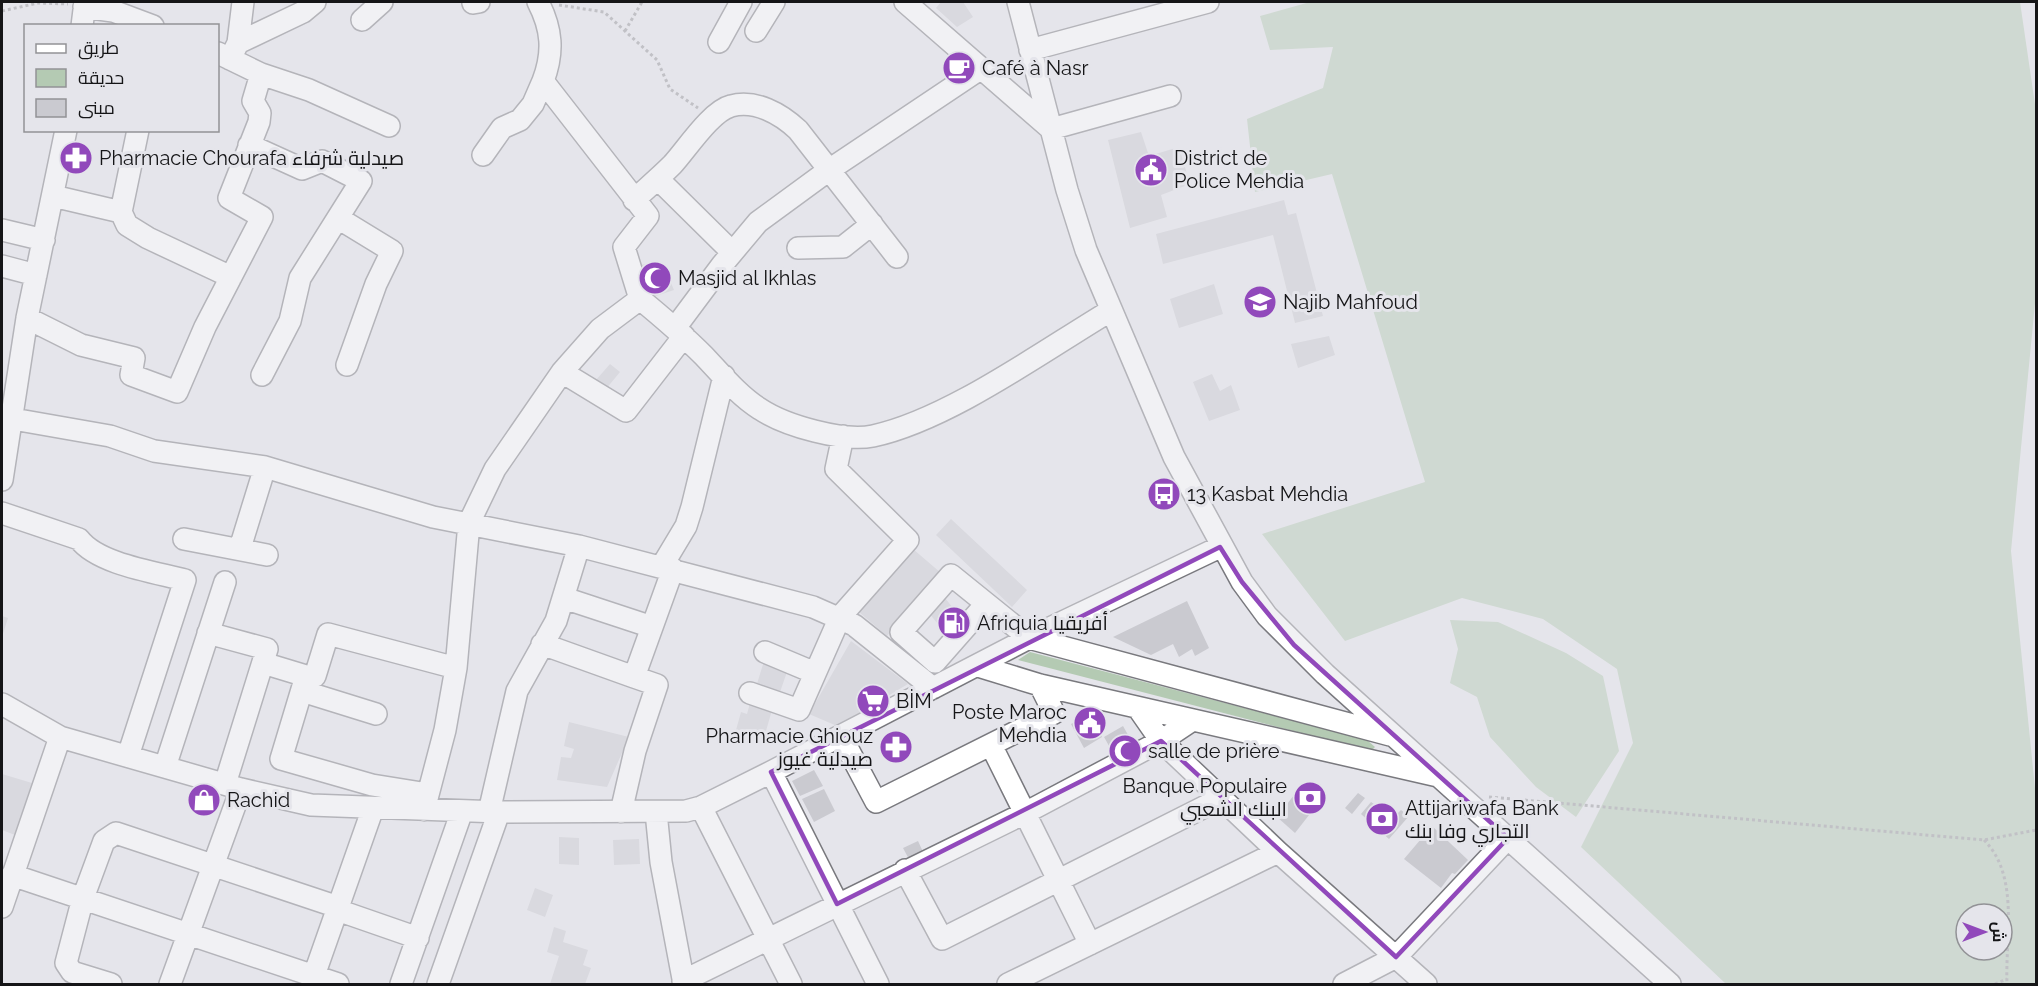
<svg xmlns="http://www.w3.org/2000/svg" width="2038" height="986" font-family="Raleway,Cairo,sans-serif">
	<rect width="100%" height="100%" fill="#e5e5eb"/>
	<path fill="#b4cab3" fill-rule="evenodd" d="M1310 2H2020L2036 111V293L2011 551 2036 798V984H1726L1581 847 1633 743 1617 669 1543 619 1462 598 1345 641 1262 534 1425 482 1332 174 1255 192 1247 119 1323 88 1333 47 1270 50 1260 16ZM1966 914H2002V950H1966Z
		M1450 620 1498 622 1566 653 1603 676 1619 751 1576 817 1536 787 1490 737 1477 697 1450 683 1458 649Z
		M1030 652 1367 740 1375 747 1371 751 1018 660Z"/>
	<path fill="#cacad0" d="M941 2H963L973 17 957 27 936 8Z
		M1141 132 1149 156 1179 147 1190 184 1161 195 1167 217 1130 228 1108 140Z
		M1284 200 1288 215 1296 213 1323 316 1295 323 1273 235 1163 264 1156 234Z
		M662 262 674 290 647 299 639 265Z
		M1214 284 1223 314 1179 328 1170 299Z
		M1329 336 1335 355 1298 368 1291 344Z
		M610 364 620 372 606 389 596 380Z
		M1212 374 1220 391 1231 385 1240 410 1209 421 1193 382Z
		M951 519 1027 590 1012 607 936 535Z
		M913 549 941 573 887 636 859 612Z
		M945 598 965 623 948 636 928 612Z
		M1187 601 1209 648 1195 656 1192 649 1179 657 1173 644 1151 655 1113 637Z
		M2 616 8 618 2 637Z
		M851 641 908 684 837 726 809 714Z
		M764 661 788 669 779 695 756 687Z
		M750 703 772 710 764 738 736 730 741 712 747 714Z
		M1087 716 1094 720 1102 737 1084 748 1071 724Z
		M569 722 629 737 607 787 557 780 561 757 571 758 574 749 564 746Z
		M1123 726 1136 749 1117 760 1104 737Z
		M897 730 909 753 898 759 894 752 889 755 881 740Z
		M814 770 823 786 800 796 792 781Z
		M2 774 32 783 15 835 2 830Z
		M1301 786 1313 791 1320 801 1295 833 1277 817Z
		M824 789 835 811 814 822 802 799Z
		M1358 793 1365 798 1352 814 1345 808Z
		M1371 802 1381 809 1389 806 1397 814 1401 810 1409 816 1389 839 1361 814Z
		M1432 826 1468 860 1455 874 1452 873 1441 888 1404 859Z
		M559 837 579 838V865L559 864Z
		M639 839 640 864 614 865 613 840Z
		M918 841 924 854 910 861 903 848Z
		M535 888 553 895 545 917 527 910Z
		M554 927 566 931 563 942 588 950 583 965 591 968 585 984H550L559 956 547 952Z"/>
	<g fill="none" stroke-linecap="round" stroke-linejoin="round">
		<g stroke="#79797e" stroke-width="24">
			<path id="minor" d="M538 2C552 29 554 52 543 81L648 216 624 247 640 299
				M905 2 1051 129 1170 96
				M1018 2 1067 190 1086 250 1174 457 1242 582 1267 616 1325 674 1670 984
				M473 3 479 2
				M84 7 113 11 153 26
				M362 20 382 2
				M82 26 85 2
				M756 31 774 2
				M719 42 741 2
				M238 43 243 2
				M1030 50 1208 2
				M230 59 238 43 303 12 315 2
				M261 74 309 90 389 126
				M249 145 302 169 322 161 361 181 300 278 290 321 262 375
				M483 155 502 128 520 120 533 104 543 81
				M658 179 732 252
				M53 196 121 212 127 225 148 238 231 277
				M634 200C647 188 660 177 672 165 686 150 711 111 731 106 755 99 781 114 798 130L897 257
				M121 212 138 130
				M338 218 392 251 376 284 347 365
				M2 230 44 240
				M798 248 843 247 872 224
				M2 266 36 275
				M27 318 81 345 134 358 131 375 177 392 205 327 262 217 229 198 259 122 260 113 253 101 261 74 218 53
				M675 328 722 265 758 222 829 170 980 69
				M562 372 626 411 684 336
				M13 419 110 436 154 451 265 467 433 517 579 546 813 607 854 625 933 688
				M2 480 27 318 66 130
				M2 513 79 539C98 564 154 572 185 580L128 756
				M184 539 267 555
				M240 548 265 467
				M662 566 686 526 692 507 724 376
				M564 598 652 627
				M986 604 935 662 901 632 951 575 1029 638 1390 735
				M208 633 267 649 225 784
				M542 644 634 677
				M765 652 815 673
				M263 663 306 676 281 759 372 785 428 794
				M978 666 1040 685 1438 776
				M306 676H315L328 634 456 668
				M302 691 376 714
				M750 693 799 710 840 617 908 540 836 469 843 436
				M2 704 60 737 241 789 311 805 499 812 686 811 701 807 771 772 1029 638 1220 547
				M1138 708 1161 741 1278 852 1426 984
				M841 736 876 802 1054 713 1040 685
				M991 745 1090 944
				M165 767 225 582
				M771 772 878 984
				M701 807 791 984
				M424 810 445 730 456 668 469 523 495 469 562 372 600 329 640 299C662 317 684 336 704 356 721 374 739 396 760 409 786 426 843 442 873 436 948 420 1043 351 1110 311
				M489 812 517 691 556 621 579 546
				M621 812 635 751 657 685 634 677 673 569
				M656 812 661 862 684 984
				M905 870 942 939 1222 798
				M12 875 338 984
				M2 907 60 737
				M683 981 1025 813 1161 741 1191 721
				M111 984 72 972 66 963 83 898 104 841 116 833 329 904 346 913 418 938
				M170 984 241 789
				M311 984 373 808
				M401 984 462 811
				M438 984 499 812
				M1008 984 1278 852
				M1344 984 1396 957 1508 838"/>
		</g>
		<path stroke="#95959a" stroke-width="3" stroke-dasharray="3 3" stroke-linecap="butt" d="M559 5 604 12 657 60 670 89 698 108
			M2 11 38 3 68 4
			M625 31 642 2
			M1489 797 1984 840 2036 830
			M1984 840C2020 876 2005 938 2007 984
			M1995 984 2007 979"/>
		<use href="#minor" stroke="#fff" stroke-width="21"/>
	</g>
	<path d="M0 0H2038V986H0ZM1220 547 1242 582 1294 645 1508 838 1396 957 1161 741 837 904 771 772Z" fill="#e5e5eb" fill-opacity=".55" fill-rule="evenodd"/>
	<path fill="none" stroke="#9149bb" stroke-width="4.5" stroke-linejoin="round" d="M1220 547 1242 582 1294 645 1508 838 1396 957 1161 741 837 904 771 772Z"/>
	<defs>
		<g id="cafe-disc" transform="scale(1.725)"><circle r="9.5" fill="#9149bb" stroke="#e5e5eb"/><path d="M-5.5-4.5H6V0H3Q3 3.5 0 3.5H-2.5Q-5.5 3.5-5.5 0ZM3-3.2v2h1.7v-2ZM-6 4.5H4V6H-6Z" fill="#fff"/></g>
		<g id="pharmacy-disc" transform="scale(1.725)"><circle r="9.5" fill="#9149bb" stroke="#e5e5eb"/><path d="M-2-6h4v4h4v4h-4v4h-4v-4h-4v-4h4Z" fill="#fff"/></g>
		<g id="civic-disc" transform="scale(1.725)"><circle r="9.5" fill="#9149bb" stroke="#e5e5eb"/><path d="M-.6-6.5H3V-4.5H.6V-3L4-1V1h2V6H-6V1h2V-1L-.6-3ZM-1.2 2.5V6h2.4V2.5Z" fill="#fff"/></g>
		<g id="mosque-disc" transform="scale(1.725)"><circle r="9.5" fill="#9149bb" stroke="#e5e5eb"/><path d="M3.5-4.9A6 6 0 1 0 3.5 4.9A5 5 0 1 1 3.5-4.9Z" fill="#fff"/></g>
		<g id="school-disc" transform="scale(1.725)"><circle r="9.5" fill="#9149bb" stroke="#e5e5eb"/><path d="M0-5L7-2L0 1L-7-2ZM-4 1L0 2.5L4 1V4Q0 6-4 4Z" fill="#fff"/></g>
		<g id="bus-disc" transform="scale(1.725)"><circle r="9.5" fill="#9149bb" stroke="#e5e5eb"/><path d="M-5-6H5V4H4V6H2V4H-2V6H-4V4H-5ZM-3.5-4V0h7V-4ZM-3.5 1.2v1.5H-2V1.2ZM2 1.2v1.5H3.5V1.2Z" fill="#fff"/></g>
		<g id="fuel-disc" transform="scale(1.725)"><circle r="9.5" fill="#9149bb" stroke="#e5e5eb"/><path d="M-5.5-6h7V0h2V4h1.3V-2.5L3-4.5l.8-.8L6-3V5H2.5V1h-1V6h-7ZM-4.2-4.7v3.2H.2V-4.7Z" fill="#fff"/></g>
		<g id="supermarket-disc" transform="scale(1.725)"><circle r="9.5" fill="#9149bb" stroke="#e5e5eb"/><path d="M-6-5.5h2.5l.6 2H6L4.5 2H-2.5L-4.4-4H-6ZM-1.5 3.2a1.3 1.3 0 1 0 .1 0ZM3 3.2a1.3 1.3 0 1 0 .1 0Z" fill="#fff"/></g>
		<g id="bank-disc" transform="scale(1.725)"><circle r="9.5" fill="#9149bb" stroke="#e5e5eb"/><path d="M-6-4H6V4H-6ZM0-2.3a2.3 2.3 0 1 0 0 4.6a2.3 2.3 0 1 0 0-4.6Z" fill="#fff"/></g>
		<g id="shop-disc" transform="scale(1.725)"><circle r="9.5" fill="#9149bb" stroke="#e5e5eb"/><path d="M-5-2.5h2.3a2.7 3.5 0 0 1 5.4 0H5L5.5 6h-11ZM-1.5-2.5h3a1.5 2.3 0 0 0-3 0Z" fill="#fff"/></g>
	</defs>
	<g fill-rule="evenodd">
		<use href="#cafe-disc" x="959" y="68"/>
		<use href="#pharmacy-disc" x="76" y="158"/>
		<use href="#civic-disc" x="1151" y="170"/>
		<use href="#mosque-disc" x="655" y="278"/>
		<use href="#school-disc" x="1260" y="302"/>
		<use href="#bus-disc" x="1164" y="494"/>
		<use href="#fuel-disc" x="954" y="623"/>
		<use href="#supermarket-disc" x="873" y="701"/>
		<use href="#civic-disc" x="1090" y="723"/>
		<use href="#pharmacy-disc" x="896" y="747"/>
		<use href="#mosque-disc" x="1125" y="751"/>
		<use href="#bank-disc" x="1310" y="798"/>
		<use href="#shop-disc" x="204" y="800"/>
		<use href="#bank-disc" x="1382" y="819"/>
	</g>
	<g text-anchor="middle" stroke-width="6" stroke-linejoin="round" paint-order="stroke">
		<g font-size="20" fill="#151517" stroke="#e5e5eb" text-anchor="start">
			<text x="982" y="75">Café à Nasr</text>
			<text x="99" y="165">Pharmacie Chourafa صيدلية شرفاء</text>
			<text x="1174" y="165">District de<tspan x="1174" dy="23">Police Mehdia</tspan></text>
			<text x="678" y="285">Masjid al Ikhlas</text>
			<text x="1283" y="309">Najib Mahfoud</text>
			<text x="1187" y="501">13 Kasbat Mehdia</text>
			<text x="977" y="630">Afriquia أفريقيا</text>
			<text x="896" y="708">BİM</text>
			<text x="1067" y="719" text-anchor="end">Poste Maroc<tspan x="1067" dy="23">Mehdia</tspan></text>
			<text x="873" y="743" text-anchor="end">Pharmacie Ghiouz<tspan x="873" dy="23">صيدلية غيوز</tspan></text>
			<text x="1148" y="758">salle de prière</text>
			<text x="1287" y="793" text-anchor="end">Banque Populaire<tspan x="1287" dy="23">البنك الشعبي</tspan></text>
			<text x="227" y="807">Rachid</text>
			<text x="1405" y="815">Attijariwafa Bank<tspan x="1405" dy="23">التجاري وفا بنك</tspan></text>
		</g>
	</g>
	<rect width="2038" height="986" fill="none" stroke="#151517" stroke-width="6"/>
	<rect x="24" y="24" width="195" height="108" fill="#e5e5eb" stroke="#929296" stroke-width="1.5"/>
	<rect x="36" y="44" width="30" height="9" fill="#ffffff" stroke="#929296" stroke-width="1.5"/>
	<text x="78" y="54" font-size="18" fill="#151517">طريق</text>
	<rect x="36" y="69" width="30" height="18" fill="#b4cab3" stroke="#929296" stroke-width="1.5"/>
	<text x="78" y="84" font-size="18" fill="#151517">حديقة</text>
	<rect x="36" y="99" width="30" height="18" fill="#cacad0" stroke="#929296" stroke-width="1.5"/>
	<text x="78" y="114" font-size="18" fill="#151517">مبنى</text>
	<g transform="translate(1984 932) rotate(90)"><circle r="28" fill="#e5e5eb" stroke="#929296" stroke-width="1.5"/>
	<path d="M0-4.5L10 22L0 15L-10 22Z" fill="#9149bb"/>
	<text y="-9" font-size="16" font-weight="bold" text-anchor="middle" fill="#151517">ش</text>
	</g>
</svg>
